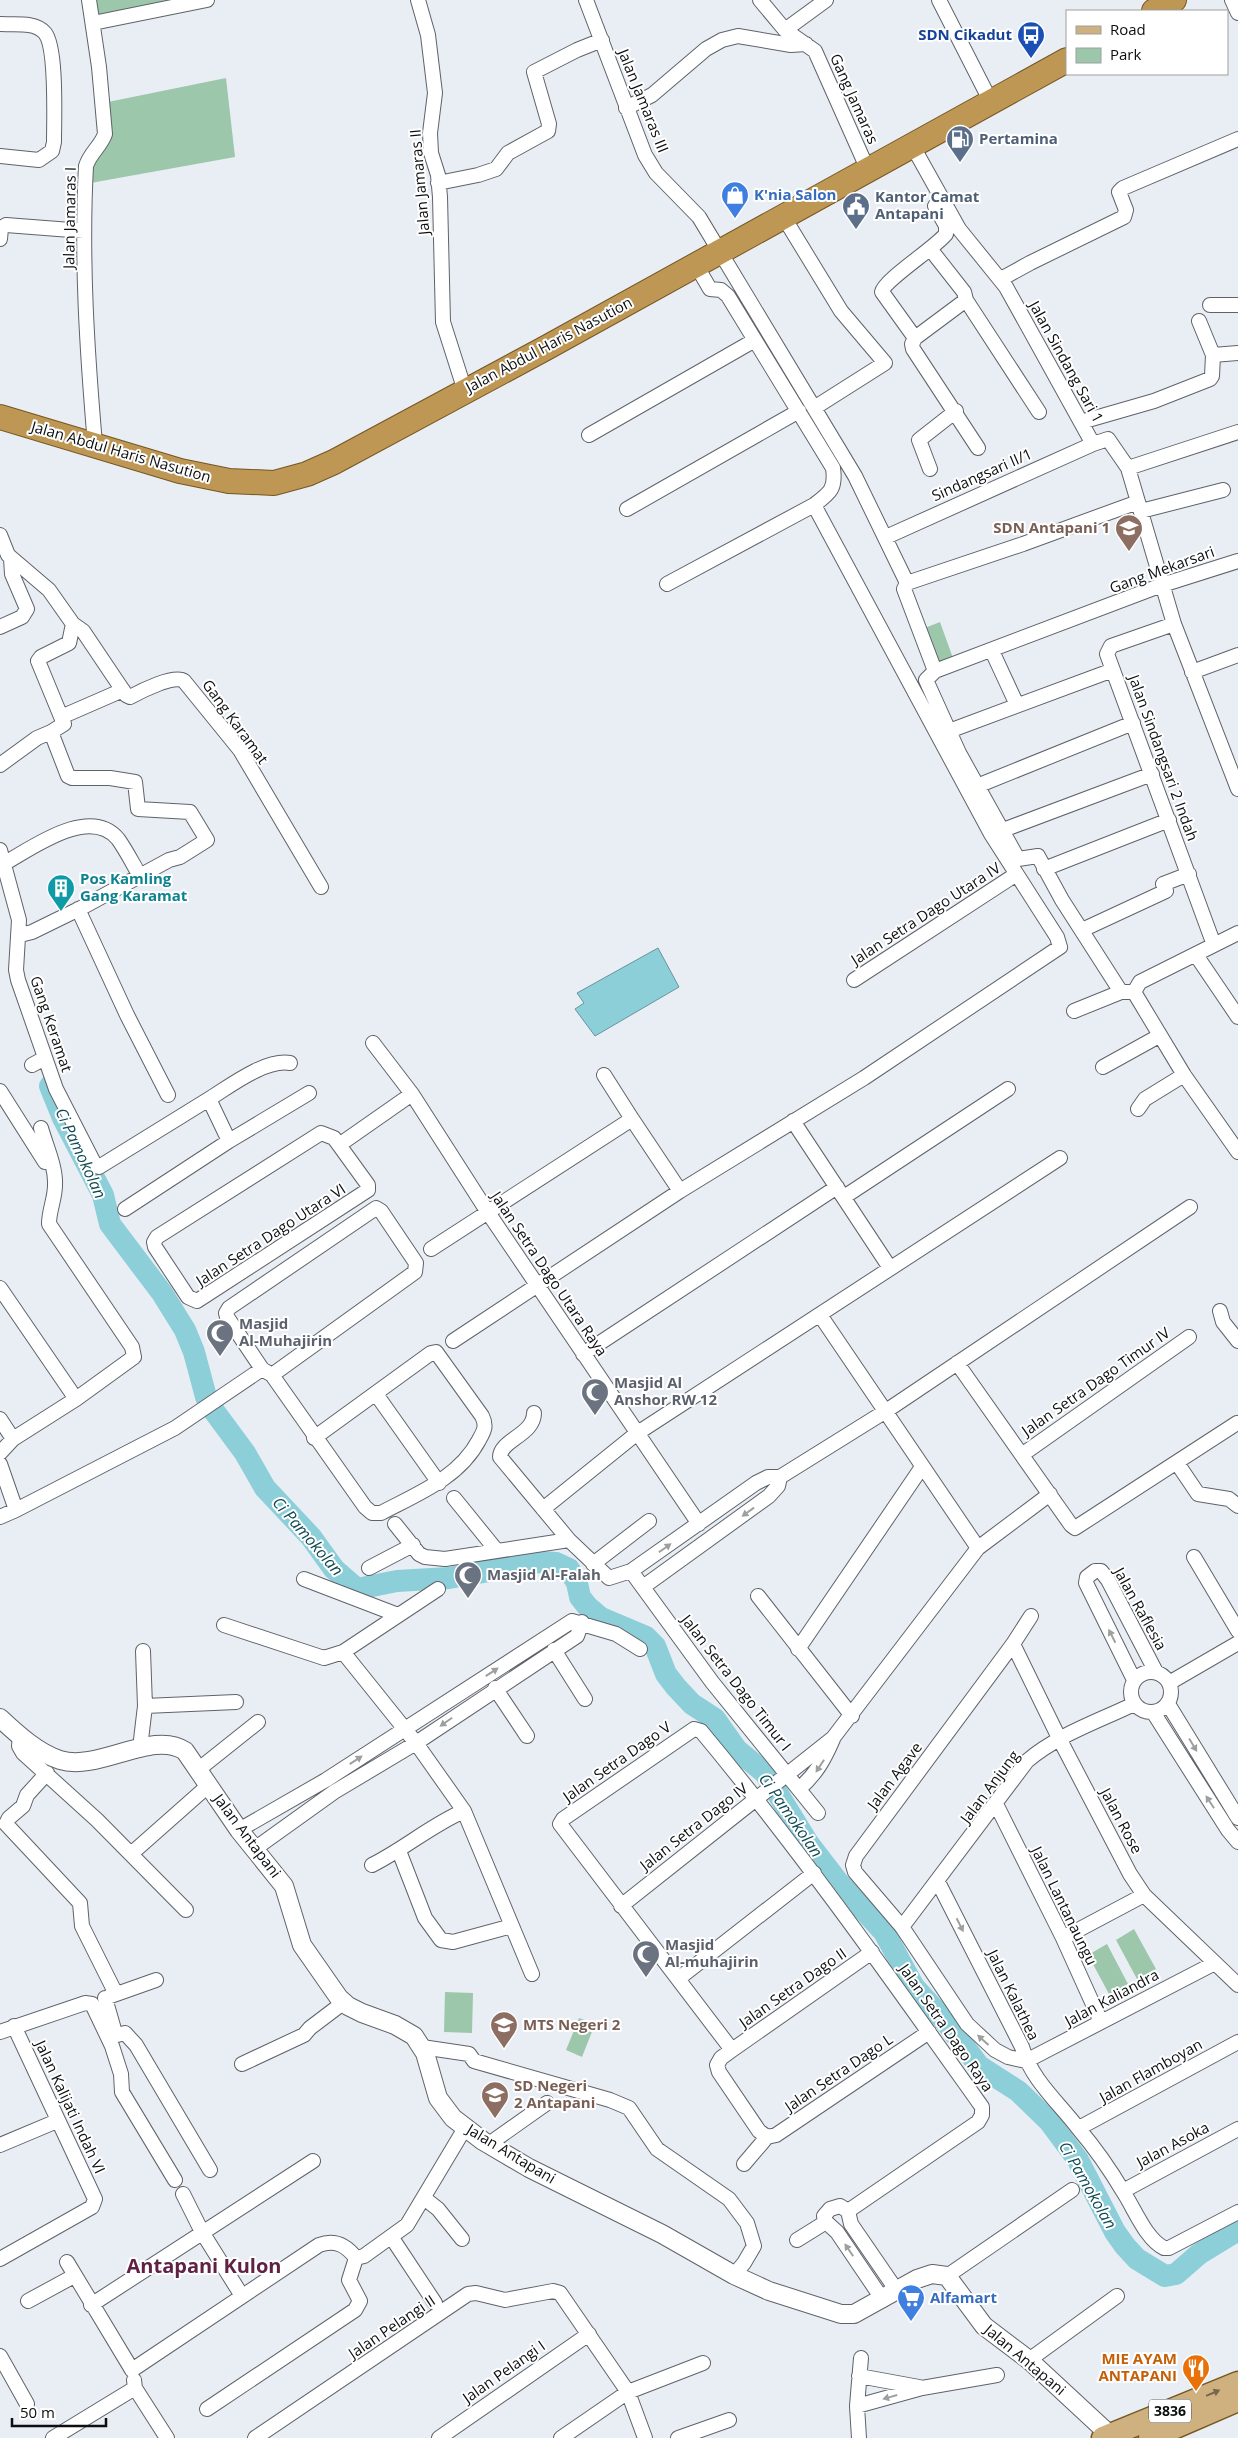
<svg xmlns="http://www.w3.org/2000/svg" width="1238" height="2438" font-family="'Open Sans',sans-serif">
	<rect width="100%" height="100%" fill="#e9eef5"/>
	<path fill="#9cc7ab" d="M90 0H207L93 23Z
		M226 78 235 157 85 184 97 147 103 103Z
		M940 622 954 661 936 668 922 629Z
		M1134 1929 1156 1969 1137 1979 1116 1940Z
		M1107 1944 1128 1984 1109 1994 1088 1955Z
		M445 1992 473 1993 472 2033 444 2032Z
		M579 2018 595 2024 582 2057 566 2050Z"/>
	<path fill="#8dcfd9" stroke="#66959d" d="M658 948 679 987 595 1036 575 1009 584 1003 577 993Z"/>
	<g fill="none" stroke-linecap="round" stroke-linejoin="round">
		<path stroke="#8dcfd9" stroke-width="22" d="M50 1086 63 1118 103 1195 110 1224 162 1293 185 1330 194 1352 206 1397 214 1411 245 1453 265 1488 311 1537 334 1569 357 1589 397 1581 449 1578 540 1562 556 1563 569 1569 577 1583 580 1597 587 1606 601 1618 646 1637 655 1646 666 1674 676 1687 692 1704 715 1719 737 1750 765 1773 808 1843 838 1882 884 1932 914 1987 946 2022 979 2066 1018 2091 1049 2121 1078 2160 1115 2232 1125 2246 1137 2259 1165 2276 1176 2274 1199 2254 1238 2230"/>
		<g stroke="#5f6369" stroke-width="16">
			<path id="minor" d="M89 0 99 67 105 134C101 146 90 153 86 166 81 258 87 351 95 444
				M418 0 428 35 435 93 430 133 431 153 438 175 440 197 443 322 465 391
				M586 0 645 155 656 173 699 217 855 476 907 583 904 589 935 671
				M760 0 785 30 815 51 868 170
				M939 0 991 102
				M1232 0 1238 13
				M93 23 207 0
				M0 24C13 25 35 21 45 33 57 48 54 120 54 142L52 151 39 160 0 156
				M785 30 826 0
				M626 108 652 95 706 49 722 40 738 36 791 45 806 44
				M912 145 959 229 1006 287 1093 444 1108 439 1128 468 1174 624 1238 789
				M438 183 478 175 496 169 508 153 548 131 549 124 534 72 577 50 602 40
				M935 206 946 226V234C935 248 884 280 882 292L915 338 912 344 913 349 978 448
				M783 216 841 311 885 363 814 408
				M0 239 1 228 6 225 84 231
				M1001 279 1030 263 1124 217 1126 210 1119 192 1123 188 1238 139
				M966 300 1039 412
				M1210 305H1238
				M915 338 966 300 964 292 931 250
				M1213 355 1238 353
				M1081 422 1154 401 1210 379 1212 376 1213 355 1199 321
				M589 435 755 340
				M1128 468 1238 432
				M930 469 919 440 956 411
				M627 509 799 411
				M1141 511 1223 490
				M0 535 8 555 49 590 73 624 83 631 126 695 130 697C141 691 175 674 184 681L240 750 321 887
				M886 537 1093 444
				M907 583 1023 544 1138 502
				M667 584 814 505C830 493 836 489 833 468L728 296 721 290 710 289 696 265
				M1174 624 1111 646 1107 654 1214 945
				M0 627 22 617 27 609 12 574 11 558
				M992 651 1017 705
				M1192 672 1238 655
				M61 717 123 690
				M949 731 1113 670
				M0 765 37 738 51 732
				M977 786 1133 723
				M1003 830 1152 774
				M0 850 19 920 16 970 18 980 56 1089 95 1165 99 1167 209 1099 229 1141
				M5 863C32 848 90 805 118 839 126 850 133 864 140 876
				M1044 869 1169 820
				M78 909 127 1015 168 1095
				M1082 930 1166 891 1163 884 1189 874
				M20 935 32 932 81 908 169 860 180 857 207 840 190 812 138 809 135 782 110 778H72L68 776 51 732 64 724 38 661 41 657 69 643 73 624
				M1196 955 1238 1017
				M854 980 1015 875
				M1134 992H1121L1062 900 1038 856 1018 859 959 753 926 680 935 671 1162 585 1238 561
				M1134 992 1184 1075 1238 1152
				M1134 992 1140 982 1238 933
				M1074 1011 1121 992
				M373 1043 412 1094 487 1211 699 1524
				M32 1065 45 1058
				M1103 1067 1159 1036
				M604 1075 632 1119
				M0 1091 45 1162
				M209 1099C230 1086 265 1059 290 1063
				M1138 1109 1145 1099 1184 1075
				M793 1121 890 1268
				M321 1133 334 1138 368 1185V1190L197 1301 188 1297 155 1247 154 1242 157 1237Z
				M339 1145 412 1094
				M844 1197 1008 1089
				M125 1209 229 1141 309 1093
				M431 1249 632 1119 680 1191
				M0 1288 76 1399
				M1220 1311 1223 1322 1238 1341
				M820 1315 978 1548
				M453 1341 680 1191 864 1078 1060 947 1057 937 991 834 814 505
				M583 1354 837 1187
				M957 1363 1071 1525 1075 1528 1237 1423
				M272 1375 415 1272 416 1263 381 1211 376 1208 229 1308 226 1313 227 1317 262 1369 272 1375 365 1507 372 1513H381C417 1494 459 1478 479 1440 484 1431 487 1426 482 1416L436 1352 431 1353 314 1438
				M376 1394 439 1483
				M534 1413C534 1435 500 1440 500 1457L569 1540
				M0 1419 13 1439
				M0 1453 13 1439 76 1399 134 1357 132 1347 49 1224C49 1210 55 1199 55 1185 56 1167 46 1146 41 1128
				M1023 1454 1189 1337
				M1177 1463 1198 1494 1229 1499 1238 1506
				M0 1464 16 1510 0 1517
				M454 1498 497 1551
				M543 1509 636 1434 1060 1158
				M16 1510 175 1428 262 1369
				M395 1524 419 1554 425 1557 445 1559 569 1540 609 1578 631 1571 756 1483 768 1477H780L886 1411 1190 1207
				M1194 1557 1238 1631
				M593 1564 649 1521
				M369 1568 413 1545
				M631 1571 712 1682 818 1813
				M304 1579 398 1615
				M643 1587 769 1496 778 1486 780 1477
				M758 1596 852 1716
				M224 1625 324 1658 343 1652 438 1589
				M1013 1644 1060 1740 1130 1874 1144 1895 1238 1985
				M798 1649 922 1467
				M554 1650 585 1699
				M343 1652 416 1743 464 1811 532 1974
				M1131 1692a20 20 0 1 1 40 0a20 20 0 1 1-40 0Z
				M1134 1680 1086 1583 1087 1577 1095 1571H1101L1108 1580 1156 1672
				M1169 1683 1238 1643
				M495 1688 527 1736
				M1168 1704 1238 1818
				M145 1706 236 1702
				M1153 1712 1228 1830 1238 1842
				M20 1736 19 1746 23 1753 97 1820 186 1910
				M140 1748 145 1706 143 1651
				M199 1769 258 1722
				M47 1773 27 1795 23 1806 9 1818 6 1824 80 1903 82 1926 116 1994
				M799 1789C816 1774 824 1760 833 1739
				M996 1804 1063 1938 1101 2022
				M239 1830 326 1780 572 1621 616 1634 640 1649
				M253 1850 334 1792 416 1743 577 1636 582 1622
				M399 1851 425 1918 441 1940 453 1942 512 1926
				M131 1854 209 1785
				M372 1865C404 1849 433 1824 464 1811
				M938 1882 1022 2047C1031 2079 1058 2102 1078 2128 1095 2148 1111 2171 1124 2193 1135 2210 1146 2239 1164 2248H1169L1238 2212
				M621 1906 833 1738 978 1548 1050 1494
				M902 1927 1027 1761C1057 1735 1099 1721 1134 1704
				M1063 1938 1144 1895
				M872 1952 732 2050 721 2058 717 2065 719 2072 759 2131 767 2137 776 2135 929 2032
				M678 1979 814 1873
				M108 1997 156 1980
				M105 1998 115 2033 117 2035 125 2033 136 2045 210 2170
				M0 2032 85 2003 92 2004 112 2046 121 2074 122 2092 175 2180
				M422 2047 469 2054 474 2061 610 2100 629 2108 657 2149 729 2199 747 2223 754 2246 744 2263 734 2275
				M732 2050 560 1824 563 1819 694 1729 701 1731C801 1851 891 1979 982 2107V2115L978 2122 848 2211
				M1026 2061 1008 2057 995 2050 967 2024 902 1927 855 1872 853 1865 856 1856 1013 1644 1031 1616
				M1026 2061 1213 1964
				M242 2064 304 2035 310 2028 343 2003
				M1079 2128 1238 2042
				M489 2144 547 2103
				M0 2145 57 2121
				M744 2164 767 2137
				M1123 2191 1238 2129
				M183 2194 202 2232 242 2296
				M424 2198 438 2209 462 2239
				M848 2211 851 2224 897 2291
				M826 2222 837 2232 883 2300
				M392 2238 435 2303
				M797 2240 826 2222 824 2216 830 2209 840 2206 848 2211
				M356 2258 364 2256 407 2225 465 2128
				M0 2259 92 2207 95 2199 14 2026
				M67 2262 132 2370
				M947 2276 1072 2190
				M28 2301 74 2276
				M91 2305 313 2161
				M0 2356 27 2404
				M1029 2360 1117 2296
				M132 2370 319 2245C335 2239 346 2245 356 2258
				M859 2376 919 2387
				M134 2380 135 2388 167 2438
				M857 2406 922 2388 997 2375
				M207 2409 355 2310 360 2301 349 2280 356 2258
				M53 2438 135 2388
				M255 2438 468 2294 476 2293 505 2300 553 2291 560 2293 628 2392 645 2438
				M439 2438 589 2334
				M561 2438 628 2392 703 2363
				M678 2438 729 2420
				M859 2438 857 2406 861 2358"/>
		</g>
		<g stroke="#5f6369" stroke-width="20">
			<path id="tertiary" d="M0 1718C17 1734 38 1753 60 1760 99 1772 153 1729 185 1751L239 1830 284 1886 302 1945 339 1998 348 2006 362 2013 395 2025 414 2036 425 2053 438 2098 453 2118 483 2141 529 2168 662 2234 734 2275 769 2291 841 2314H854L917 2279 932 2274 947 2276 984 2326 1029 2360 1110 2435"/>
		</g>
		<g stroke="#755621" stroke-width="25">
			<path id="primary" d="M1103 2438 1238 2383
				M1150 2438 1238 2400"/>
		</g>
		<g stroke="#755621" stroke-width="26">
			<path id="trunk" d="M1154 11 1174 0
				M0 417 180 471 229 481 274 483 307 474 334 462 544 349 1067 60"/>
		</g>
		<use href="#minor" stroke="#fff" stroke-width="14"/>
		<use href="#tertiary" stroke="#fff" stroke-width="18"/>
		<use href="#primary" stroke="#ceb17f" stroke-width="22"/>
		<use href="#trunk" stroke="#be9754" stroke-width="24"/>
	</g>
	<defs><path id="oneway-solid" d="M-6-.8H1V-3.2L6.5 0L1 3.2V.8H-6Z" transform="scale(1.25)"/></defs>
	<g fill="#9e9f9f">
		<use href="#oneway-solid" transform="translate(748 1512) rotate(144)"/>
		<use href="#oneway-solid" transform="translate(665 1548) rotate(-35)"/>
		<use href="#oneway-solid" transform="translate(1112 1636) rotate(-117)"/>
		<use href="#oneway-solid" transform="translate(492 1672) rotate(-33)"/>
		<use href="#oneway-solid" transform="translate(446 1722) rotate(145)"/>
		<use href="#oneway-solid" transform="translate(1193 1745) rotate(59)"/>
		<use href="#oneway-solid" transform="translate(356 1760) rotate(-33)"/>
		<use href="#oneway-solid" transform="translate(820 1766) rotate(123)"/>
		<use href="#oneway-solid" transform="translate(1210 1802) rotate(-123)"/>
		<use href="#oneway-solid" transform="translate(960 1925) rotate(63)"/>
		<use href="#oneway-solid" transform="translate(983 2040) rotate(-138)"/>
		<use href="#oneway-solid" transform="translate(849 2250) rotate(-124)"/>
		<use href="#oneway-solid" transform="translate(890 2397) rotate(164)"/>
	</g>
	<use fill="#77684d" href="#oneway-solid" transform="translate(1213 2393) rotate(-23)"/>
	<defs>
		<g id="bus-pin" transform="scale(1.4375)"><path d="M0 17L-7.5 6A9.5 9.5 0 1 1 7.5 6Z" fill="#1a4fb4" stroke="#fff"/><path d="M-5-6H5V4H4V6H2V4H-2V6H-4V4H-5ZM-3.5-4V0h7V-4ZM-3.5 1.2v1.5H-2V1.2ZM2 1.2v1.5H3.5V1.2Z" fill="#fff"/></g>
		<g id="fuel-pin" transform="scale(1.4375)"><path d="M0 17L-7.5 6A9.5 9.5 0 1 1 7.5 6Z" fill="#5c6f8a" stroke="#fff"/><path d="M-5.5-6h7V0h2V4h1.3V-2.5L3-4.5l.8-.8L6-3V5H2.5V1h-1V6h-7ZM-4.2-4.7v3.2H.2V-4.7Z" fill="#fff"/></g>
		<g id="shop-pin" transform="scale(1.4375)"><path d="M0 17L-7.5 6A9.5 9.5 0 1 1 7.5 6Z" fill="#3f7fe0" stroke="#fff"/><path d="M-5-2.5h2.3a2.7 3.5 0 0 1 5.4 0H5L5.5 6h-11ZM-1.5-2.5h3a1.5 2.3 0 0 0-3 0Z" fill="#fff"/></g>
		<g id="civic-pin" transform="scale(1.4375)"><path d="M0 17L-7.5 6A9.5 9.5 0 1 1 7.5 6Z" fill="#5c6f8a" stroke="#fff"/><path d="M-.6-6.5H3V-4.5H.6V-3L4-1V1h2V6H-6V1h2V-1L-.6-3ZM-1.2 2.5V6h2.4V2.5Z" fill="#fff"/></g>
		<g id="school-pin" transform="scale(1.4375)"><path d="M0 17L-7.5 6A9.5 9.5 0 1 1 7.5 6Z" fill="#8d6e63" stroke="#fff"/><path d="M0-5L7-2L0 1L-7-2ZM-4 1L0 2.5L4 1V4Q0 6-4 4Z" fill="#fff"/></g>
		<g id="building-pin" transform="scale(1.4375)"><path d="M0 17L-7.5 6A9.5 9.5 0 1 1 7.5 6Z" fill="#0f9aa8" stroke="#fff"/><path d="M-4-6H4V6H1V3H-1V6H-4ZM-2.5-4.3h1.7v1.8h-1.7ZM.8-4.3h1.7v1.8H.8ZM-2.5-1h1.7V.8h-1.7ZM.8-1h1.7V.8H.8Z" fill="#fff"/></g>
		<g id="mosque-pin" transform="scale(1.4375)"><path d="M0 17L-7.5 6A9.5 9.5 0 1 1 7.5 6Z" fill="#6b7280" stroke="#fff"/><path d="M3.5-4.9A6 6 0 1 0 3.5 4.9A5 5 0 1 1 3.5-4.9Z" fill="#fff"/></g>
		<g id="supermarket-pin" transform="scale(1.4375)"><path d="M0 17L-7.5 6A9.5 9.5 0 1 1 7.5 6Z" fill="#3f7fe0" stroke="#fff"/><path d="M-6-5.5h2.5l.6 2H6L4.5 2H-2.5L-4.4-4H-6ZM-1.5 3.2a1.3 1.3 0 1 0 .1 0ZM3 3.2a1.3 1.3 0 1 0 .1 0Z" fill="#fff"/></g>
		<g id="restaurant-pin" transform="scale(1.4375)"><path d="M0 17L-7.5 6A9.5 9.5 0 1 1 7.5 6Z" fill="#e8710a" stroke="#fff"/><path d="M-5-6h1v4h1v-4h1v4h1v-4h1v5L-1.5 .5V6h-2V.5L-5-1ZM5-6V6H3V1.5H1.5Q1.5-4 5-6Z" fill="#fff"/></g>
	</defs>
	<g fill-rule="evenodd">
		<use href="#bus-pin" x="1031" y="35"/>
		<use href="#fuel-pin" x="960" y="139"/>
		<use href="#shop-pin" x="735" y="195"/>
		<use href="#civic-pin" x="856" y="206"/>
		<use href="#school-pin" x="1129" y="528"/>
		<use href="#building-pin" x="61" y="888"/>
		<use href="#mosque-pin" x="220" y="1333"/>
		<use href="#mosque-pin" x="595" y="1392"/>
		<use href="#mosque-pin" x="468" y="1575"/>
		<use href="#mosque-pin" x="646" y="1954"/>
		<use href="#school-pin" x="504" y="2025"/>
		<use href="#school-pin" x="495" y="2095"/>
		<use href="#supermarket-pin" x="911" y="2298"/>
		<use href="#restaurant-pin" x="1196" y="2368"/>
	</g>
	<g text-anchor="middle" stroke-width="4" stroke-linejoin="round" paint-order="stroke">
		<rect fill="#fff" stroke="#555658" stroke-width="1" x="1149" y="2399.5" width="42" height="23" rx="4"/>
		<g font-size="14" font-weight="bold" fill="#0c0e10">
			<text x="1170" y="2416">3836</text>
		</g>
		<g font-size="15" font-weight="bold" fill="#164399" stroke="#fff" text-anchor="end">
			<text x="1012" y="40">SDN Cikadut</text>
		</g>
		<g font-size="15" fill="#0c0e10" stroke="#fff">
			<text transform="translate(854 99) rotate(66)" y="5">Gang Jamaras</text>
			<text transform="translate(643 101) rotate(68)" y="5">Jalan Jamaras III</text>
			<text transform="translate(420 182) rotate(-95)" y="5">Jalan Jamaras II</text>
			<text transform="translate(70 218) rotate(-89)" y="5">Jalan Jamaras I</text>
			<text transform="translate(549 345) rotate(-28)" y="5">Jalan Abdul Haris Nasution</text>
			<text transform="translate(1066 362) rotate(61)" y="5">Jalan Sindang Sari 1</text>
			<text transform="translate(121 452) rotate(16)" y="5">Jalan Abdul Haris Nasution</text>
			<text transform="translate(982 475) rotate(-24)" y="5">Sindangsari II/1</text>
			<text transform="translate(1162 570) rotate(-20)" y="5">Gang Mekarsari</text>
			<text transform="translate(235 722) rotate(54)" y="5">Gang Karamat</text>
			<text transform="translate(1163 758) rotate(70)" y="5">Jalan Sindangsari 2 Indah</text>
			<text transform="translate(926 914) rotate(-33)" y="5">Jalan Setra Dago Utara IV</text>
			<text transform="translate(51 1024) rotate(71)" y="5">Gang Keramat</text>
			<text transform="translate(271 1235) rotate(-33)" y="5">Jalan Setra Dago Utara VI</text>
			<text transform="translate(549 1274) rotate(56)" y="5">Jalan Setra Dago Utara Raya</text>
			<text transform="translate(1096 1382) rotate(-35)" y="5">Jalan Setra Dago Timur IV</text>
			<text transform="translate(1140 1609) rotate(61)" y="5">Jalan Raflesia</text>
			<text transform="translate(736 1683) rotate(52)" y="5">Jalan Setra Dago Timur I</text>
			<text transform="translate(617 1762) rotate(-35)" y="5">Jalan Setra Dago V</text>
			<text transform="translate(895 1776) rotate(-53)" y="5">Jalan Agave</text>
			<text transform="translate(990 1787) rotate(-53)" y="5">Jalan Anjung</text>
			<text transform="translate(1121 1821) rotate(62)" y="5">Jalan Rose</text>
			<text transform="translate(694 1827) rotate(-38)" y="5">Jalan Setra Dago IV</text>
			<text transform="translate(247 1836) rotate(53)" y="5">Jalan Antapani</text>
			<text transform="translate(1064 1906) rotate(64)" y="5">Jalan Lantanaungu</text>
			<text transform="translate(793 1988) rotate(-35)" y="5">Jalan Setra Dago II</text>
			<text transform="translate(1013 1995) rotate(64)" y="5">Jalan Kalathea</text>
			<text transform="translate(1112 1998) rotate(-28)" y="5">Jalan Kaliandra</text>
			<text transform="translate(946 2028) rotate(55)" y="5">Jalan Setra Dago Raya</text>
			<text transform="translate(1151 2071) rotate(-29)" y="5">Jalan Flamboyan</text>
			<text transform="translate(839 2073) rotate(-34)" y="5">Jalan Setra Dago L</text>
			<text transform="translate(70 2107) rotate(65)" y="5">Jalan Kalijati Indah VI</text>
			<text transform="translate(1173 2145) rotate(-28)" y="5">Jalan Asoka</text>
			<text transform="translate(511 2154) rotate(31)" y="5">Jalan Antapani</text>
			<text transform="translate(392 2327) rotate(-34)" y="5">Jalan Pelangi II</text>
			<text transform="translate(1025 2360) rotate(40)" y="5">Jalan Antapani</text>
			<text transform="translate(504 2372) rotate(-35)" y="5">Jalan Pelangi I</text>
		</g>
		<g font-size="15" font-weight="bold" fill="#4e5e75" stroke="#fff" text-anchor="start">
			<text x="979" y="144">Pertamina</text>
			<text x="875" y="202">Kantor Camat<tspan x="875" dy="17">Antapani</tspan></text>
		</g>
		<g font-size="15" font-weight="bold" fill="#366cbe" stroke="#fff" text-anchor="start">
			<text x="754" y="200">K'nia Salon</text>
			<text x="930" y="2303">Alfamart</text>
		</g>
		<g font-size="15" font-weight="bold" fill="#785e54" stroke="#fff" text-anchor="start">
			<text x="1110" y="533" text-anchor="end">SDN Antapani 1</text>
			<text x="523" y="2030">MTS Negeri 2</text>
			<text x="514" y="2091">SD Negeri<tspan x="514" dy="17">2 Antapani</tspan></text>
		</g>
		<g font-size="15" font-weight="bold" fill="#0d838f" stroke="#fff" text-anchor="start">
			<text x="80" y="884">Pos Kamling<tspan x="80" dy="17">Gang Karamat</tspan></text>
		</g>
		<g font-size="15" font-weight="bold" fill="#5b616d" stroke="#fff" text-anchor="start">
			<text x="239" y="1329">Masjid<tspan x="239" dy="17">Al-Muhajirin</tspan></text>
			<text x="614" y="1388">Masjid Al<tspan x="614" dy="17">Anshor RW 12</tspan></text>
			<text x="487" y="1580">Masjid Al-Falah</text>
			<text x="665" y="1950">Masjid<tspan x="665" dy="17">Al-muhajirin</tspan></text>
		</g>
		<g font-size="15" font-weight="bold" fill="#c56008" stroke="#fff" text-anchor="end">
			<text x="1177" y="2364">MIE AYAM<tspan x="1177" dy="17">ANTAPANI</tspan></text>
		</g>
		<g font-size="16" font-style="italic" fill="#0f4a52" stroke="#fff">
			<text transform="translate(81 1153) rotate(65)" y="6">Ci Pamokolan</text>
			<text transform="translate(308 1536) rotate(49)" y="6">Ci Pamokolan</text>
			<text transform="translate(791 1815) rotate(55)" y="6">Ci Pamokolan</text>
			<text transform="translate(1088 2185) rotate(60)" y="6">Ci Pamokolan</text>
		</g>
		<g font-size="20" font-weight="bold" fill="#5f2245" stroke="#fff">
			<text x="204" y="2273">Antapani Kulon</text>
		</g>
	</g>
	<rect x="1066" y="10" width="162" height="65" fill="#ffffff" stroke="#9e9f9f"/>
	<rect x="1076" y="26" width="25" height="8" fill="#ceb17f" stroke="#9e9f9f"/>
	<text x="1110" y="35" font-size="15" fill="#0c0e10">Road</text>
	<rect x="1076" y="48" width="25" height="15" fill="#9cc7ab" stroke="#9e9f9f"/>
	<text x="1110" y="60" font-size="15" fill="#0c0e10">Park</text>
	<path d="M12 2418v8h94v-8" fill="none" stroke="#0c0e10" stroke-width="2.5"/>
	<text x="20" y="2418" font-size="15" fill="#0c0e10" stroke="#ffffff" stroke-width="4" paint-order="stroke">50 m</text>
</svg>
